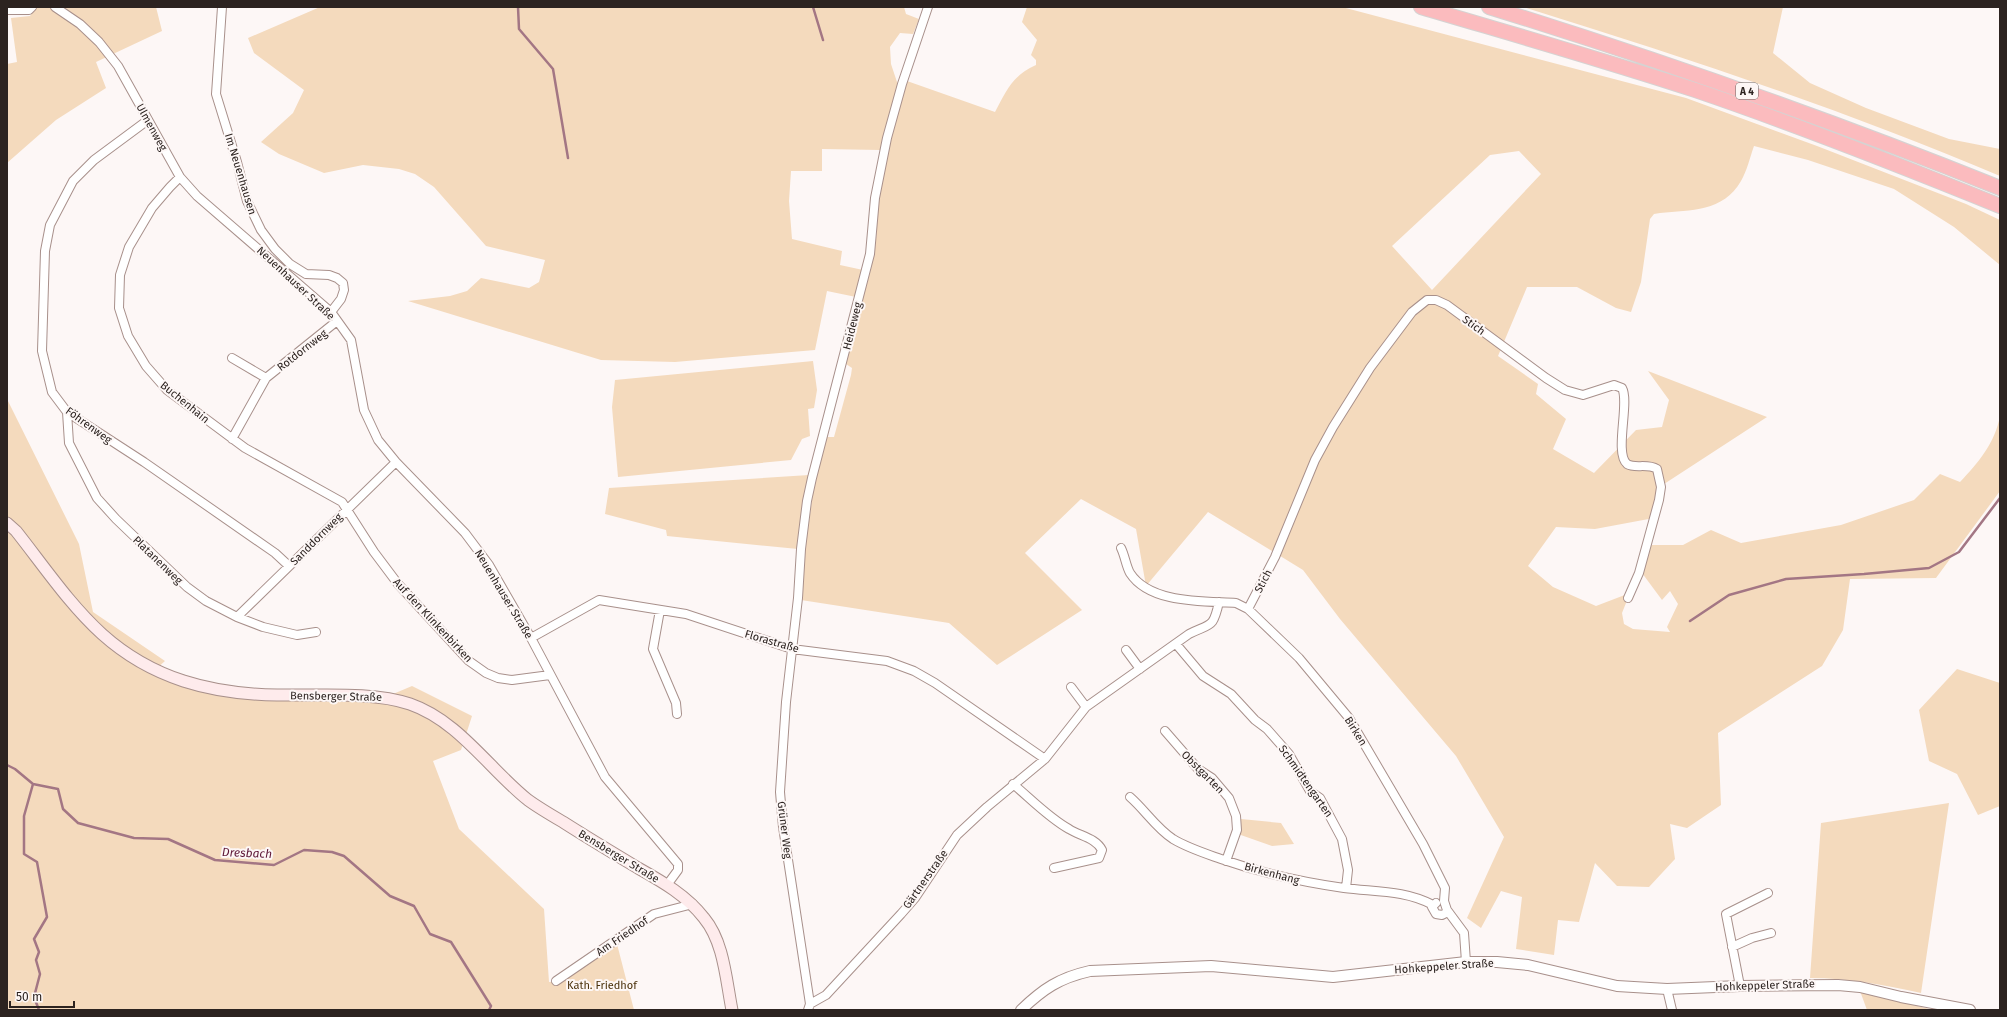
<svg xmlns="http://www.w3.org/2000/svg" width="2007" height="1017" font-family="'Fira Sans',sans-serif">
	<rect width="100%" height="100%" fill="#fdf7f6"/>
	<path fill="#f4dabd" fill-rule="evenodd" d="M36 7H156L162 31 96 62 106 88 56 120 7 163V64L17 62 11 18 30 16Z
		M320 7H904L906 14 919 19 913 34 900 33 890 47 891 64 899 88 880 150 822 149V171H791L789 201 792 239 842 251 840 265 863 270 856 297 827 291 815 350 675 362 601 360 408 301 450 296 467 291 481 278 529 288 539 282 545 260 486 246 434 187 415 174 399 169 363 165 324 173 279 154 261 142 293 113 304 90 254 53 248 38Z
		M1027 7H1342L1686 98 1817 146 1966 204 2000 220V265L1954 227 1894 189 1808 160 1754 146C1750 157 1747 171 1741 181 1723 212 1691 210 1660 213L1654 214 1650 219 1641 282 1631 312 1616 308 1577 287H1527L1498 356 1538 384 1536 394 1566 419 1553 449 1594 473 1636 430 1662 427 1669 400 1648 371 1767 417 1661 486 1654 518 1595 529 1556 527 1528 566 1553 587 1596 606 1630 593 1622 613 1624 624 1633 629 1670 632 1667 627 1678 604 1670 591 1662 600 1642 573 1648 548 1652 545H1683L1711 530 1741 543 1841 525 1914 500 1940 474 1960 482C1978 463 1995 443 2000 416V491L1936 578 1850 579 1843 630 1822 666 1718 733 1721 805 1687 828 1670 824 1675 859 1649 887 1617 886 1595 863 1579 922 1558 920 1554 955 1516 949 1522 897 1501 891 1481 928 1467 918 1504 837 1456 756 1340 619 1303 570 1208 512 1146 586 1136 529 1081 499 1025 553 1082 610 997 665 949 623 801 600 805 550 815 479 827 437H834L851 375 852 368 846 364 871 268 876 240 878 207 883 170 907 81 995 112C1007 90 1012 76 1036 65V60L1031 55 1037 40 1022 22ZM1519 151 1541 174 1432 290 1392 246 1490 155Z
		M1523 7H1783L1773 53 1810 83 1866 108 1949 139 2000 149V176C1844 110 1684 57 1523 7Z
		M813 361 817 390 814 408 808 409 810 436 802 439 791 460 618 477 612 407 615 380Z
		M7 399 79 544 93 612 165 661 156 669 209 689 386 697 412 686 472 716 461 750 433 761 459 829 544 909 549 982 560 981 617 944 634 1010H173L168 1009V1010H7Z
		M809 475 801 518 798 549 667 536 666 530 605 514 609 488Z
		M1957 669 2000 683V806L1978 815 1957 774 1929 761 1919 710Z
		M1949 803 1921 993C1884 985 1849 978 1810 978L1821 823Z
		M1241 819 1281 823 1294 844 1272 846 1238 834Z
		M1860 991 1933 1010H1867Z"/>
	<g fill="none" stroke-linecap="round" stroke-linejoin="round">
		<path stroke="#a37684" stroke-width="2.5" d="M518 7 519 29 553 69 568 158
			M813 7 823 40
			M1690 621 1729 595 1786 579 1864 574 1929 568 1959 552 2000 498
			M7 765 15 769 33 784 58 789 63 809 78 823 134 838 168 839 215 860 274 865 304 850 332 852 344 856 390 896 414 906 430 934 451 942 491 1006 489 1010
			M33 784 24 816V854L37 862 47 917 34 939 39 952 36 960 40 974 34 997 39 1010"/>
		<g stroke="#a8908b" stroke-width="10">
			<path id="minor" d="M55 7 80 24 99 42 118 66 180 177 197 196 331 312 351 340 364 410 378 440 396 462 465 533 489 565 531 638 605 777 678 864V870L667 885
				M222 7 216 94 237 162 247 201 261 230 275 249 290 264 306 274 329 275 337 278 343 283 344 290 341 299 331 312
				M7 10H29L32 7
				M148 120 94 160 73 181 50 225 45 251 42 351 52 392 67 412 144 462 275 553 289 566
				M180 177 170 187 152 208 129 247 120 275 119 308 128 336 146 366 167 390 245 448 342 502 374 552 398 584 469 661 486 673 498 678 512 680 550 675
				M232 358 266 378
				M67 412 69 443 97 498 116 519 187 587 206 601 237 617 263 627 297 635 316 632
				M232 439 266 378 337 321
				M1121 548C1125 556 1126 566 1130 573 1150 604 1204 601 1236 603L1248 609 1299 658 1349 718 1423 844 1445 888 1444 901 1447 910 1464 933 1466 962
				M1248 609 1275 557 1315 460 1333 427 1370 368 1412 312 1427 300H1436L1447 305 1546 378 1565 390 1583 395 1614 385 1622 388C1630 402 1614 453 1627 464 1635 469 1647 463 1657 469L1661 487 1659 500 1639 573 1628 598
				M660 610 653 649 676 703 677 714
				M237 617 396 462
				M531 638 599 600 686 614 792 649 887 661 914 671 935 683 1045 759
				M1176 644 1203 676 1231 694 1255 720 1267 729 1289 754 1310 791 1320 798 1342 839 1348 870 1346 888
				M1126 650 1140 669
				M1071 687 1086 707
				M1165 731 1198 769 1212 778 1229 798 1236 816 1237 830 1226 861
				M1013 784C1031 799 1049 818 1069 829 1080 836 1096 838 1102 850L1099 858 1054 868
				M1130 797C1145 810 1156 828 1173 839 1188 848 1204 853 1221 859 1261 873 1302 882 1344 888 1375 892 1405 890 1433 905
				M1436 903 1432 907 1436 914 1442 915 1448 912
				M1732 947 1752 938 1771 933
				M556 981 654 914 693 904
				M1740 986 1726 914 1768 893
				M1667 989 1672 1010
				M810 1004 826 995 901 914 915 898 957 835 987 807 1045 759 1086 707 1189 634C1211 623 1213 629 1219 602
				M808 1010 810 1004 783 827 780 792 786 702 798 598 801 549 807 501 812 478 870 254 875 198 887 138 902 84 928 7"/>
		</g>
		<g stroke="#a8908b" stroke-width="12">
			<path id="tertiary" d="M1021 1010C1043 989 1059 978 1090 971L1211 966 1333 977 1466 962H1497L1528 965 1617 986 1667 989 1740 986 1838 985 1860 987 1901 997 1970 1010"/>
		</g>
		<g stroke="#a8908b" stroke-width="13">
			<path id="secondary" d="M7 523 16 531C43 565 69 604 102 634 152 679 211 694 277 695 318 696 372 691 410 704 459 721 489 769 528 800 539 808 551 815 563 822 588 838 613 853 638 868 663 882 687 896 704 918 724 942 726 980 732 1010"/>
		</g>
		<g stroke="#d5d3d2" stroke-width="16">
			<path id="motorway" d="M1421 7C1512 34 1604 60 1695 90 1798 125 1899 165 2000 206
				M1489 7C1663 61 1831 120 2000 188"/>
		</g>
		<use href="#minor" stroke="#fff" stroke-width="8"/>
		<use href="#tertiary" stroke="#fff" stroke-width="10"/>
		<use href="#secondary" stroke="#feebec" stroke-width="11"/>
		<use href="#motorway" stroke="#fbbbbe" stroke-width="14"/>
	</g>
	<g text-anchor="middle" stroke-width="4" stroke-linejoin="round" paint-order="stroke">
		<rect fill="#fdf7f6" stroke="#6b6360" stroke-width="1" x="1736" y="83" width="22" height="16" rx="3"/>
		<g font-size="10" font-weight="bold" fill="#2c2320">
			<text x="1747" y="95">A 4</text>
		</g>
		<g font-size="11" fill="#2c2320" stroke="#fdf7f6">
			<text transform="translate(152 127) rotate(61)" y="4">Ulmenweg</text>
			<text transform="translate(241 174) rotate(73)" y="4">Im Neuenhausen</text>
			<text transform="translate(296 283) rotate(43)" y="4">Neuenhauser Straße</text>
			<text transform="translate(1474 325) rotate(36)" y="4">Stich</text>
			<text transform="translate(852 326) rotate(-76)" y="4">Heideweg</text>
			<text transform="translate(302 350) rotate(-38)" y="4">Rotdornweg</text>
			<text transform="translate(185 402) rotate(39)" y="4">Buchenhain</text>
			<text transform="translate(89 425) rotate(36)" y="4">Föhrenweg</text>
			<text transform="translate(316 539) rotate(-45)" y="4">Sanddornweg</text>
			<text transform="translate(158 560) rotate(44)" y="4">Platanenweg</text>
			<text transform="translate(1263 581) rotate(-62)" y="4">Stich</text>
			<text transform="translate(504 594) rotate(59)" y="4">Neuenhauser Straße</text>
			<text transform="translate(433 620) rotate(47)" y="4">Auf den Klinkenbirken</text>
			<text transform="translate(772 641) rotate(16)" y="4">Florastraße</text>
			<text transform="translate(336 696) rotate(1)" y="4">Bensberger Straße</text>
			<text transform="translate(1356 731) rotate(58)" y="4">Birken</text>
			<text transform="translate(1203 772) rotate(45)" y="4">Obstgarten</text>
			<text transform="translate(1306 781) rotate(55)" y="4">Schmidtengarten</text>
			<text transform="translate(785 830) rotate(83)" y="4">Grüner Weg</text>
			<text transform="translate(619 856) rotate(31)" y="4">Bensberger Straße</text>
			<text transform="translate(1272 873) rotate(15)" y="4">Birkenhang</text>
			<text transform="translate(925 879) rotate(-55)" y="4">Gärtnerstraße</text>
			<text transform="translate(622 936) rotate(-34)" y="4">Am Friedhof</text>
			<text transform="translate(1444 966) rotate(-4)" y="4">Hohkeppeler Straße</text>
			<text transform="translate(1765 985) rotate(-2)" y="4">Hohkeppeler Straße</text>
		</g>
		<g font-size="11" fill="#4a3009" stroke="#fdf7f6">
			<text x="602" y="989">Kath. Friedhof</text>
		</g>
		<g font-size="12" font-style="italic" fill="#5d1637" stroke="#fdf7f6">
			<text transform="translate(247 853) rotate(2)" y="4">Dresbach</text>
		</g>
	</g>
	<rect width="2007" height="1017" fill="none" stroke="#2c2320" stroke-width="16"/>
	<path d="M10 1001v6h64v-6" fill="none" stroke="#2c2320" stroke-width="2"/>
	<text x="16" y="1001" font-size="12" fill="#2c2320" stroke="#fdf7f6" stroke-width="3" paint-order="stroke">50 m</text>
</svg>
